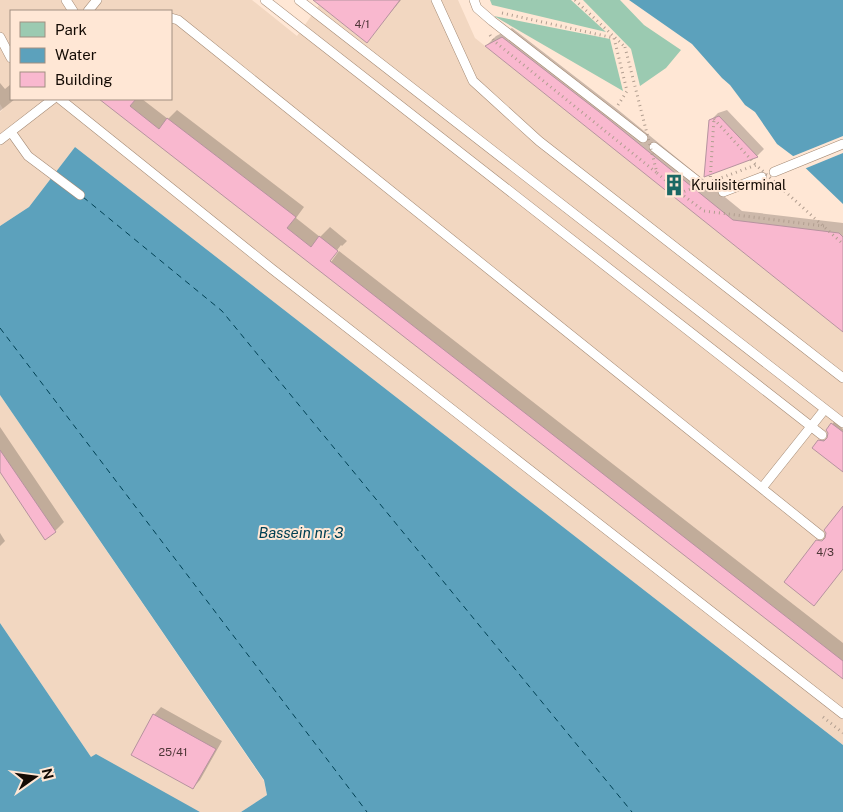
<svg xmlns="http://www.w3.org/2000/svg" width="843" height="812" font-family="'Public Sans',sans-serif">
	<rect width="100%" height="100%" fill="#ffe7d5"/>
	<path fill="#f2d7c1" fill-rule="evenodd" d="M0 0H252L297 36 319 5 367 43 400 0H458L475 38 843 332V745L75 147 29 207 0 226V112L3 109 0 104ZM11 11H171V99H11Z
		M0 395 264 781 267 795 241 812H200L91 757 0 623Z"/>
	<path fill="#9bcab1" d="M490 0H571L606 32 492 5Z
		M583 0H620L644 25 681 50 666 68 640 86 631 49Z
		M494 16 610 39 623 91Z"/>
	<path fill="#5ca1bc" d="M629 0H843V204L793 156 777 144 755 112 745 105 730 85 722 78 692 44Z
		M75 147 843 745V812H241L267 795 264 780 0 395V226L29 207Z
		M0 623 91 757 96 754 200 812H0Z"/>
	<path fill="#ffe7d5" d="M843 136V153L804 169 791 157Z"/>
	<path fill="#0003" d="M324 0H401L367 41Z
		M512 28 617 109 742 211 843 223V330L487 45 496 36Z
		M0 83 5 89 11 84V99H15L0 111Z
		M101 99H142L168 119 177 110 304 207 296 218 320 237 330 227 347 241 342 246 341 245 328 262H331L339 251 843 643V677Z
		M727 110 764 149 757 156 705 175 711 120 718 113Z
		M834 422 843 429V471L819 441 821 439 827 440 829 433 827 430Z
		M0 427 64 522 55 531 0 470Z
		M0 533 5 541 0 546Z
		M161 707 222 741 200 780 193 788 132 754 154 715Z"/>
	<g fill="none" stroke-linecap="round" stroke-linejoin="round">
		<path stroke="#004053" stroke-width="1" stroke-dasharray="6 5" stroke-linecap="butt" d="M83 197 222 311 632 812
			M0 328 367 812"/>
	</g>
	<path fill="#f9b8cf" stroke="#b6939f" d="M313 0H400L367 43Z
		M502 37 607 118 733 220 839 233 843 237V332L485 46Z
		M99 99H136L130 106 159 129 167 118 296 217 287 228 311 247 319 236 338 251 330 261 843 661V679Z
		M719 116 758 157 704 177 709 120Z
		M831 423 843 432V472L812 448 818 440 824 441 827 438 828 433 826 430Z
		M0 450 56 532 45 540 0 472Z
		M843 506V569L814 606 784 582 816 540 822 541 825 538 826 533 824 530Z
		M153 714 216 749 193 789 131 755Z"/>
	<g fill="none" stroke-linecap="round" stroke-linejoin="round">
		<g stroke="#a58b76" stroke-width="10">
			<path id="service" d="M66 0 73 11
				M265 0 822 435
				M299 0 843 423
				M436 0 473 81 539 141 843 378
				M474 0 477 8 492 21 643 138
				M88 11 97 0
				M171 18 178 20 820 535
				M0 37 11 58
				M60 99 272 269 843 714
				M11 132 28 156 80 195
				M0 140 53 99
				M654 147 696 180
				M774 172 843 144
				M723 192 762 177
				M762 488 825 409"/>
		</g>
		<path stroke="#b19e90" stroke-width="3" stroke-dasharray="1 4" stroke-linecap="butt" d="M575 0 625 47
			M502 13 614 38 627 91 618 105
			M490 35 494 41 657 173
			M714 119 756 165
			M710 182 714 118
			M680 193 704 211 824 226
			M823 717 843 733"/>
		<use href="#service" stroke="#fff" stroke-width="9"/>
		<path stroke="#b19e90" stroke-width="3" stroke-dasharray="1 4" stroke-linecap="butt" d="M625 47 657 173 680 193 756 165 843 244"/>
	</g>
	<defs>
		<g id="building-bare" transform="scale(1.725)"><path d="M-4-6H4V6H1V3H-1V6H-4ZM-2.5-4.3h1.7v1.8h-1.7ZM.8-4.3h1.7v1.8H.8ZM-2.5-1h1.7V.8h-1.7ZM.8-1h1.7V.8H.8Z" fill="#1b6864" stroke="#ffe7d5" stroke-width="2.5" paint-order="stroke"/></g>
	</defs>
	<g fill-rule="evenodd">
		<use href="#building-bare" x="674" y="185"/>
	</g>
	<g text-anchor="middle" stroke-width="4" stroke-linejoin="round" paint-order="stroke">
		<g font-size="11" fill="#4d3637">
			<text x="362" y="28">4/1</text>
			<text x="825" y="556">4/3</text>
			<text x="173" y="756">25/41</text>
		</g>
		<g font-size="14" fill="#140b04" stroke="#ffe7d5" text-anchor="start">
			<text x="691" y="190">Kruiisiterminal</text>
		</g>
		<g font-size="15" font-style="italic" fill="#004053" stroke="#ffe7d5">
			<text x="301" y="538">Bassein nr. 3</text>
		</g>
	</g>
	<rect x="10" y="10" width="162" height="90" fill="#ffe7d5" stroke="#a18f81"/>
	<rect x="20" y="22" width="25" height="15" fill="#9bcab1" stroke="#a18f81"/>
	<text x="55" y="35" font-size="15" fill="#140b04">Park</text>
	<rect x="20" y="48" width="25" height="15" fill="#5ca1bc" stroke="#a18f81"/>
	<text x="55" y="60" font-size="15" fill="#140b04">Water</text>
	<rect x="20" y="72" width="25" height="15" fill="#f9b8cf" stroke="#a18f81"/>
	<text x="55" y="85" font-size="15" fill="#140b04">Building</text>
	<g transform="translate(35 777) rotate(76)" stroke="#ffe7d5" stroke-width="4" paint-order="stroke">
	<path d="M0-4L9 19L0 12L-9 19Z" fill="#140b04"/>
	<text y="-8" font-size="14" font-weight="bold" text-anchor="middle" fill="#140b04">N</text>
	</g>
</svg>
